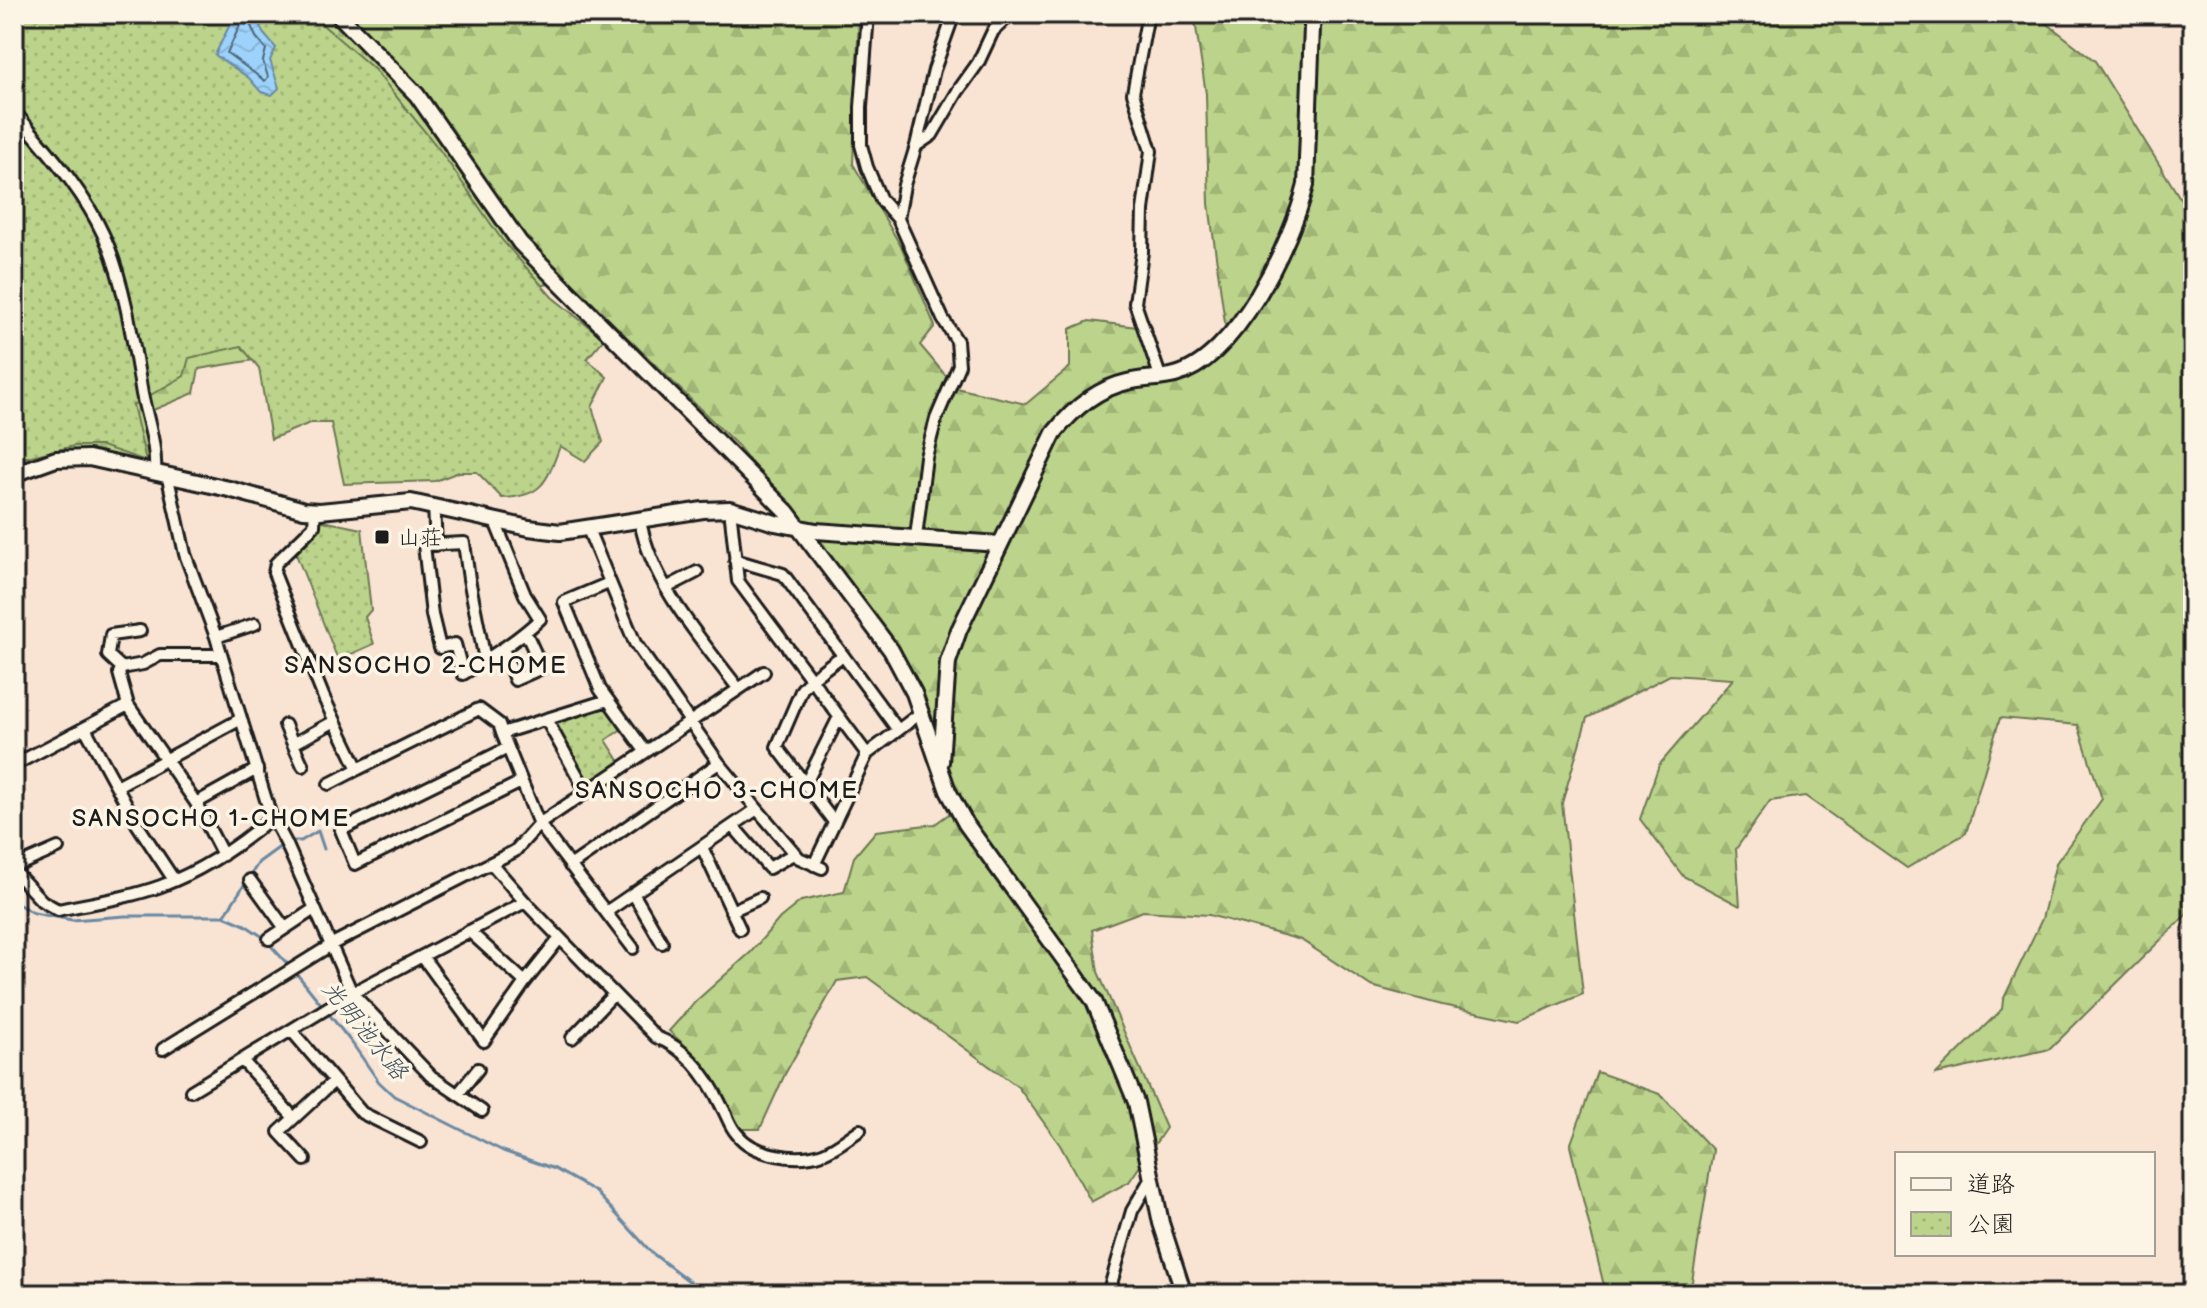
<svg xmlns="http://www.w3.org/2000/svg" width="2207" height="1308" font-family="'Balsamiq Sans','Klee One',sans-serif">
	<defs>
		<pattern id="forest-firs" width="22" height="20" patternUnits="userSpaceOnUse" patternTransform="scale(2)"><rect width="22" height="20" fill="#bbd38a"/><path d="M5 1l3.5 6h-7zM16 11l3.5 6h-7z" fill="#a0b576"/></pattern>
		<pattern id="park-dots" width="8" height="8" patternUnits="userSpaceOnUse" patternTransform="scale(2)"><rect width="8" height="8" fill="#bbd38a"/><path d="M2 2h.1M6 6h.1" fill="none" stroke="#a0b576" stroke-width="1.8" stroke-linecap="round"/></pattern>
		<pattern id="water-waves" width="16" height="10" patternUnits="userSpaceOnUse" patternTransform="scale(2)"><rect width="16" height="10" fill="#9cd2fb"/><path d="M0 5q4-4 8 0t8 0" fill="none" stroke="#86b4d7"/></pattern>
	</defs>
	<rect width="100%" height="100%" fill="#f9e3d3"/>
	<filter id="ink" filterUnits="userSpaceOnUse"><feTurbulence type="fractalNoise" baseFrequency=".0125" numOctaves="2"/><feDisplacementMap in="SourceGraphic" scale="16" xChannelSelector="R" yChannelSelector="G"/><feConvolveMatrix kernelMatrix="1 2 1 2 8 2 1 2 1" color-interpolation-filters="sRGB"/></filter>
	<g filter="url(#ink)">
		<path fill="url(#forest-firs)" stroke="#6c7853" stroke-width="2" d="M14 14H859L853 164 902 248 935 326 920 345 956 388 1026 404 1070 367V329L1089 321 1137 327 1156 377 1175 375 1227 338 1209 204 1206 94 1194 14H2035L2095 61 2193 219V908L2050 1049 1936 1074 2002 1009 2003 1000 2042 919 2056 863 2102 799 2078 725 2000 718 1966 833 1907 868 1805 796 1770 801 1736 849 1740 906 1683 876 1640 819 1659 765 1733 679 1670 675 1587 718 1562 803 1583 994 1519 1021 1442 1005 1371 986 1301 940 1209 915 1143 911 1092 930 1098 972 1166 1128 1129 1182 1091 1202 1060 1145 1018 1087 867 977 837 981 785 1074 760 1129H740L692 1052 669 1031 696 1001 751 952 780 918 801 901 844 892 854 857 876 831 935 824 960 806 931 726 825 555 738 446 570 281 523 288 315 350 199 369 194 393 146 413 150 454 142 463 87 451 67 450 14 462Z
			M1597 1072 1660 1094 1713 1150 1690 1294H1606L1570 1146Z"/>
		<path fill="url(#park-dots)" stroke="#6c7853" stroke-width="2" d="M14 14H310L374 69 439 149 502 240 552 297 604 339 587 359 607 377 592 407 603 442 585 461 560 446C547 481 543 497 502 498L477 472H459L435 481 344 484 331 423H310L271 439 259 368 241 346 189 358 184 376 133 405 146 461 102 446H74L14 460Z
			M318 520 362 529 371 610 365 617 374 644 338 660 296 554 317 533Z
			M602 707 610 710 623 728 606 740 620 762 590 781 585 780 557 726 559 721Z"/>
		<path fill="url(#water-waves)" stroke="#6989a2" stroke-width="2" d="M235 14 256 15 263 33 276 48 270 60 279 88 272 95 261 92 249 78 215 55Z"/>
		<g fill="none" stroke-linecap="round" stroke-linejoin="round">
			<path stroke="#4f6575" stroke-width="2" d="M244 17 248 19 256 37 266 49 263 61 268 77 265 81 227 53Z"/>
			<path stroke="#6989a2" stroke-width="3" d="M290 841H301L318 831 324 849
				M14 902 34 913 72 920 125 916H224L245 925 263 937 301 979 352 1043 379 1082 394 1096 503 1151 555 1169 596 1192 652 1253 706 1294
				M224 916 259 862 281 846"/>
			<g stroke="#1c1c1c" stroke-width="16">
				<path id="street" d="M868 14 861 107V145L867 167 881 200 898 219 943 319 957 341 959 365 936 419 926 457 916 537
					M1148 14 1133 93 1151 151 1143 210 1142 252 1135 303 1160 376
					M14 111C46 150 82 188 103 234 124 278 134 346 142 394 147 419 157 446 155 472
					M916 146 934 70 954 14
					M898 219 904 185 916 146 932 135 958 91 978 63 993 31 1011 14
					M167 474 185 554 216 637 270 813 286 843 352 993 525 902 656 1037C688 1049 708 1077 722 1107 727 1115 730 1127 737 1134 754 1156 798 1162 823 1153 836 1148 848 1138 860 1130
					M434 506 436 545
					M730 509 738 581 867 754 918 715H923
					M315 510 314 526 276 563 274 573 324 698 358 769 479 709 499 724 502 733
					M640 521C652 584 700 638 738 688
					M588 529 635 643 719 763 757 809 799 858 822 868
					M735 560 783 574 898 730
					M609 583 564 602 600 689 645 751
					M668 587 697 572
					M216 637 255 624
					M503 648 515 680 542 668 526 633
					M221 655H160L143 664 122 668 119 673 128 705 196 803 223 855
					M485 660 469 579 464 543 424 545 432 615 440 648 455 644 463 674C490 657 517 641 540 619L525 595 494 519
					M122 668 108 655 111 635 140 631
					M608 700 502 733 539 824 633 948
					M546 719 586 791
					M285 725 293 744
					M85 728 137 824 174 880
					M508 748 341 830 355 864 521 782
					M14 765 128 705
					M303 766 293 744 335 721
					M329 784 358 769
					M805 785 839 717
					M117 786 241 719
					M196 803 257 769
					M834 822 777 747 802 689 811 679 843 655
					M733 826 769 868 795 853
					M702 847 740 929
					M491 863 515 851 539 824 764 672
					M814 865 867 754
					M570 866 719 763
					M14 867 58 848
					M14 871 42 901 58 910C92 903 128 898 161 886 201 871 240 845 272 817
					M250 880 284 927
					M633 893 662 943
					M731 911 760 898
					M606 912 757 809
					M469 931 525 982
					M269 939 314 909
					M422 956 484 1041 525 982 560 938
					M291 1030 362 1113 421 1142
					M572 1038 614 994
					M163 1049 336 942 491 863 525 902
					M242 1060 294 1118
					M191 1091 352 993 431 1076 482 1111
					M458 1094 478 1069
					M305 1160 279 1132 334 1081
					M1108 1294 1132 1211 1151 1178"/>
			</g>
			<g stroke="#1c1c1c" stroke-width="20">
				<path id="secondary" d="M338 14 417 95 520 243 787 512 891 650 914 693 948 791 966 824 1094 1001 1136 1102 1161 1223 1184 1294
					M14 474 56 459 89 458 229 489 304 510 320 511 411 502 529 528 560 532 703 510 730 509 775 523 816 531 999 544
					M941 762 948 662 959 630 1054 433C1073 409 1096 389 1127 382 1143 378 1160 379 1175 375 1236 359 1292 242 1306 185L1312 27 1315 14"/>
			</g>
			<use href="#street" stroke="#fcf5e5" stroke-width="10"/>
			<use href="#secondary" stroke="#fcf5e5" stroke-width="14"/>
		</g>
	</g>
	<rect fill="#1c1c1c" stroke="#fcf5e5" stroke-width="3" x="374" y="529" width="16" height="16" rx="4"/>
	<g text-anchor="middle" stroke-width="7" stroke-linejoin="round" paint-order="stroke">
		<g font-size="22" fill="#1c1c1c" stroke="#fcf5e5" text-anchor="start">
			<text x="398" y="545">山荘</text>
		</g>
		<g font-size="24" letter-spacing="2" fill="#1c1c1c" stroke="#fcf5e5">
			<text x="426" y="673">SANSOCHO 2-CHOME</text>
			<text x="717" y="798">SANSOCHO 3-CHOME</text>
			<text x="211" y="826">SANSOCHO 1-CHOME</text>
		</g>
		<g font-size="24" font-style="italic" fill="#42535f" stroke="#fcf5e5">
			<text transform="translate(365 1030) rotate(51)" y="8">光明池水路</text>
		</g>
	</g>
	<rect width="2207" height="1308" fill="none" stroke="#fcf5e5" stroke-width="48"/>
	<rect x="24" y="24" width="2159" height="1260" fill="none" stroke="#1c1c1c" stroke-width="3" filter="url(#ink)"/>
	<rect x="1895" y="1152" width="260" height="104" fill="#fcf5e5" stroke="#a29e95" stroke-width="2"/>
	<rect x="1911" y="1178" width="40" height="12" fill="#fcf5e5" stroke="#a29e95" stroke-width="2"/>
	<text x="1967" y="1192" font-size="24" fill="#1c1c1c">道路</text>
	<rect x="1911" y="1212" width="40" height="24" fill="url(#park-dots)" stroke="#a29e95" stroke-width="2"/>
	<text x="1967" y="1232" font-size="24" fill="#1c1c1c">公園</text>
</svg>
